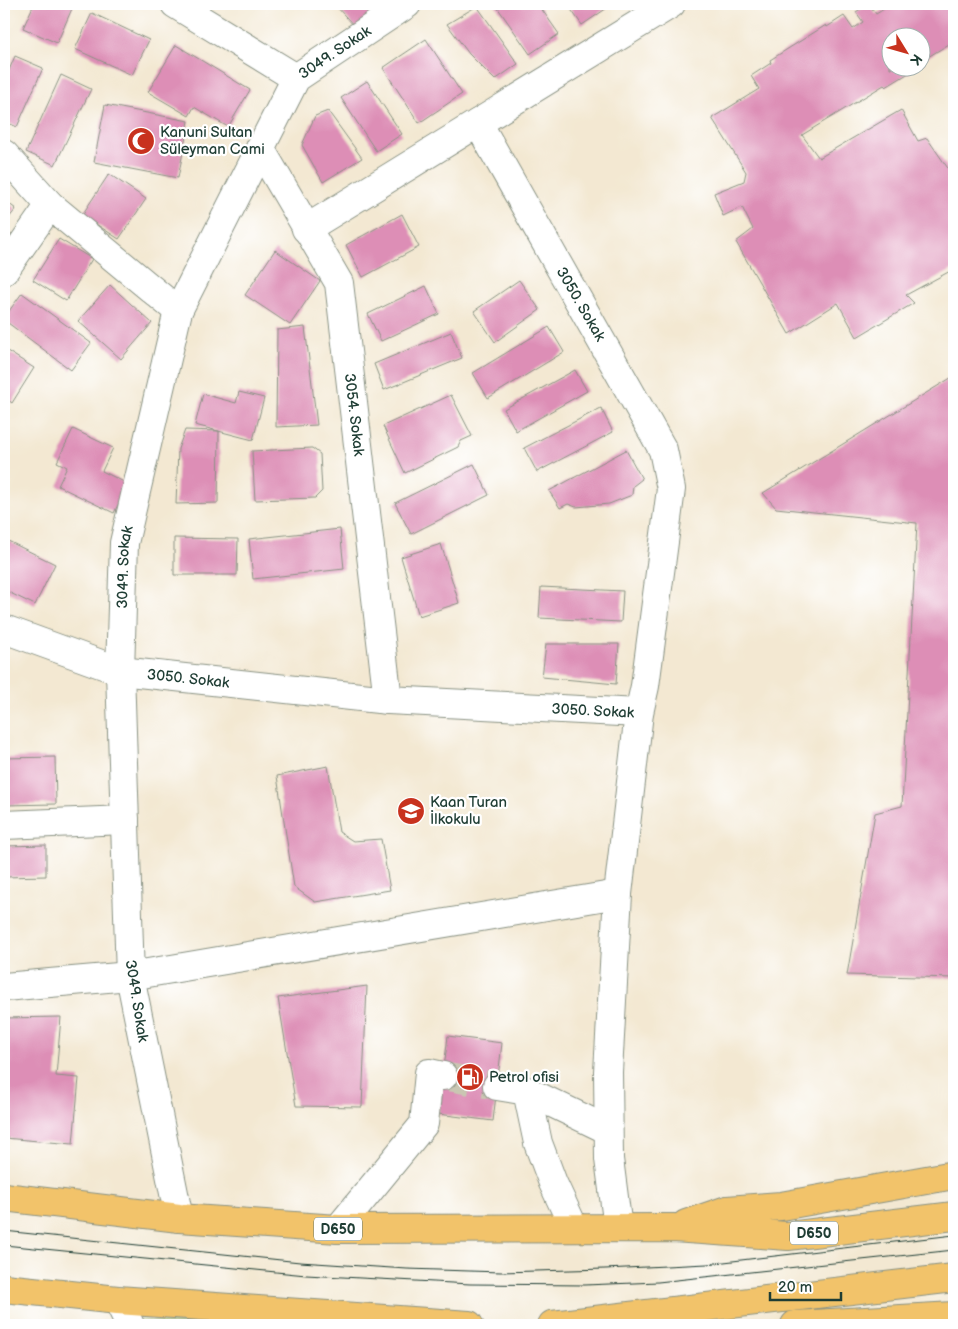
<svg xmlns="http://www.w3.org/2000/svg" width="958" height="1329" font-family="'Balsamiq Sans',sans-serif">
	<rect width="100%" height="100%" fill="#fff"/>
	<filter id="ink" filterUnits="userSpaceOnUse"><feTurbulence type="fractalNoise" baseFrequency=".02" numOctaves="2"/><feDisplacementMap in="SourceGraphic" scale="10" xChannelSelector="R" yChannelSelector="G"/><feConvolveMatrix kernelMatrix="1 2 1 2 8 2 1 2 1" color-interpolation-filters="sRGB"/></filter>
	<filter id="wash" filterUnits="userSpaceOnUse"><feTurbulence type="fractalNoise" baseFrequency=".0096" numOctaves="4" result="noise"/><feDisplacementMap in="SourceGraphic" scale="20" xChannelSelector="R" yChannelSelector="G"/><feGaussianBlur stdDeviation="1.12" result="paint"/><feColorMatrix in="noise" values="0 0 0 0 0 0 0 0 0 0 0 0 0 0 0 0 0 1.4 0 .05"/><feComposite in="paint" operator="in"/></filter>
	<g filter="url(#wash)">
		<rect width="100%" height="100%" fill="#f3e8d2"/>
		<path fill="#adc56a" stroke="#66814f" d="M138 1319 203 1325H144Z"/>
		<g id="blocks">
			<path fill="#dd8eb6" d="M34 4H74L57 43 23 28Z
				M334 4H375L379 8 357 29Z
				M495 4H538L559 34 530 54Z
				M567 4H613L582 25Z
				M868 4H869L876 14 884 9 881 4H954V41L923 60 925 63 920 65V38H890V68H917L886 87 884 85 802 135 819 158 901 110 918 141 927 138 954 177V269L906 295 914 303 857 337 838 303 789 334 736 242 753 229 742 207 723 216 714 193 744 181 746 172 712 118 759 89 751 76 771 63 770 60 826 25 827 27 844 16 853 29 863 22 856 12Z
				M477 6 518 64 495 80 469 54 447 24Z
				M92 13 149 40 132 75 75 49Z
				M426 39 462 94 419 123 383 68Z
				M176 45 250 90 228 127 194 107 189 116 148 92Z
				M15 56 43 68 17 127 4 121V82Z
				M61 75 91 89 55 165 26 152Z
				M367 81 402 134 376 151 341 98Z
				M105 105 189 121 178 178 94 162Z
				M328 111 362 158 323 182 302 145 315 116Z
				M109 174 146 199 119 239 82 215Z
				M4 200 16 209 4 224Z
				M402 214 419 247 363 277 346 245Z
				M59 239 92 259 66 301 33 280Z
				M275 250 320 281 290 325 245 295Z
				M519 280 540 310 495 342 474 311Z
				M110 285 152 323 121 359 78 321Z
				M426 286 439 314 381 341 368 314Z
				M22 293 91 343 71 370 4 320V318Z
				M305 327 317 425 276 427 277 330Z
				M549 327 564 352 488 398 473 373Z
				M451 332 462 358 384 390 374 364Z
				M4 349 34 368 12 403 4 397Z
				M575 370 587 391 516 431 504 409Z
				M954 376V978L847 975 875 813 902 806 917 523 776 508 763 493Z
				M239 392 264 398 253 440 195 425 203 394 236 403Z
				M451 395 472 436 461 441 458 447 405 473 383 426Z
				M601 408 613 432 537 472 524 448Z
				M73 429 113 448 102 471 128 484 114 513 58 486 67 467 57 462Z
				M185 430 219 431 218 503 176 504 178 449Z
				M312 448 320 454 322 491 315 498 255 500 252 451Z
				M626 450 642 479 633 486 632 495 609 504 576 507 568 504 560 508 549 491Z
				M474 464 489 495 411 534 395 503Z
				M340 529 344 569 253 579 249 539Z
				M174 538 238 539 237 575H174Z
				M4 539 55 564 35 605 4 590Z
				M441 544 459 603 419 616 401 557Z
				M541 587 623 591 621 622 539 618Z
				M546 644H619L616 684 542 677Z
				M55 757 56 804 4 805V758Z
				M328 766 339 832 353 841 381 839 390 890 315 902 294 887 277 776Z
				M46 845V876L4 877V846Z
				M367 986 362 1107 296 1106 278 998Z
				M61 1017 56 1076 79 1078 73 1144 4 1138V1018Z
				M448 1036 502 1043 493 1121 438 1114Z"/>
		</g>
	</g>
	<g filter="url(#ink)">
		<use href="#blocks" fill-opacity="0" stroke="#899283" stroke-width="1"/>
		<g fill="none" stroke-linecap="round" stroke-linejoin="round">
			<path stroke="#c9c6b2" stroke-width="28" stroke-dasharray="28 14" stroke-linecap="butt" d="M443 1076 497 1086"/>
			<g stroke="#899283" stroke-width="30">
				<g id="minor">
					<path d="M175 4 296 78"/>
					<path id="s1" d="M260 148 339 283 388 700"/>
					<path d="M4 154 50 205 178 311"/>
					<path d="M306 229 671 4"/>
					<path d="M4 271 50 205"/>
					<path id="s2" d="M4 629 120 671 388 700 639 713 645 686 671 489 663 450 478 123"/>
					<path d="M4 825 125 820"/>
					<path d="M4 987 130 976 618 894 639 713"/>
					<path d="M497 1086 527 1091 538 1143 553 1183 574 1228"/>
					<path d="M527 1091 608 1130"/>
					<path id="s3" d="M179 1218 130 976 120 671 124 543 178 311 296 78 407 4"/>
					<path d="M618 1228 609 1159 608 1072 618 894"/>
					<path d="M338 1229 424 1124 429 1073 443 1076"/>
					<path d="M118 1300 130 1325"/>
				</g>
			</g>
			<g stroke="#899283" stroke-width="30">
				<path id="highway" d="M4 1197 179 1218 338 1229 673 1228 788 1236 954 1216
					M686 1224 727 1210 781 1206 954 1175
					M4 1288 118 1300 469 1325
					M552 1325 954 1278
					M795 1325 954 1316"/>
			</g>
			<use href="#minor" stroke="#fff" stroke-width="28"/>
			<use href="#highway" stroke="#f2c36a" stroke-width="28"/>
			<path stroke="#1f3d34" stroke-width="1" d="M4 1231 300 1262 407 1269 501 1272 605 1269 707 1264 954 1235
				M4 1245 306 1275 470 1284 585 1285 658 1282 954 1250"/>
		</g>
	</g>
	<defs>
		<g id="mosque-disc" transform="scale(1.4375)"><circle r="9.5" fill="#c8321e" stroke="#fff"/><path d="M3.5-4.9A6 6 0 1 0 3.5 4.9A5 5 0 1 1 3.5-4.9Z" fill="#fff"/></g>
		<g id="school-disc" transform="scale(1.4375)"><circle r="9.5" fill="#c8321e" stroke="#fff"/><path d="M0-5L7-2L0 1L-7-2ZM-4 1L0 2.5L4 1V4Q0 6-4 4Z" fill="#fff"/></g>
		<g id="fuel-disc" transform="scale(1.4375)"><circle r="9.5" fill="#c8321e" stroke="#fff"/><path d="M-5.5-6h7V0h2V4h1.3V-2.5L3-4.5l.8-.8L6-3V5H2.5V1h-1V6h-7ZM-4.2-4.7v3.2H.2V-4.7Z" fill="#fff"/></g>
	</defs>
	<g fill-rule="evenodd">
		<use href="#mosque-disc" x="141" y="141"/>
		<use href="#school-disc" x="411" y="811"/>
		<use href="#fuel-disc" x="470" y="1077"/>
	</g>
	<g text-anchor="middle" stroke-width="4.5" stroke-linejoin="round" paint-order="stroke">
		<g fill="#fff" stroke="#627771" stroke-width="1">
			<rect x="314" y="1217.5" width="48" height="23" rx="4"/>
			<rect x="790" y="1221.5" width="48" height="23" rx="4"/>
		</g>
		<g font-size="14" font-weight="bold" fill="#1f3d34">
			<text x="338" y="1234">D650</text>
			<text x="814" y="1238">D650</text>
		</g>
		<g font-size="15" fill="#1f3d34" stroke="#fff">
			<text dy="5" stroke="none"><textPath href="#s3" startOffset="1226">3049. Sokak</textPath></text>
			<text transform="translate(581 304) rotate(60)" y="5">3050. Sokak</text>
			<text dy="5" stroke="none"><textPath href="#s1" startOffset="289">3054. Sokak</textPath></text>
			<text dy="5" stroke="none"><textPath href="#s3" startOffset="656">3049. Sokak</textPath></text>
			<text dy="5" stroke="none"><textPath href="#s2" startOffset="192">3050. Sokak</textPath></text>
			<text dy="5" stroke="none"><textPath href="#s2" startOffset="598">3050. Sokak</textPath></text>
			<text transform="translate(137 1001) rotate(81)" y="5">3049. Sokak</text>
		</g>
		<g font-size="15" fill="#1f3d34" stroke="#fff" text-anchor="start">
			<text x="160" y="137">Kanuni Sultan<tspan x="160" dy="17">Süleyman Cami</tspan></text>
			<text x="430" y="807">Kaan Turan<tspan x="430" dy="17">İlkokulu</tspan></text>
			<text x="489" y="1082">Petrol ofisi</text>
		</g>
	</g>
	<rect width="958" height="1329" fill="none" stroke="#fff" stroke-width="20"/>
	<g transform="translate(906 52) rotate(127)"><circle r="24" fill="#ffffff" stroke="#a5b1ae"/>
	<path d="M0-4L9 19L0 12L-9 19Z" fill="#c8321e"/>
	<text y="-8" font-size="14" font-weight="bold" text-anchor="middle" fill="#1f3d34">K</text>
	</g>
	<path d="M770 1292v8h71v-8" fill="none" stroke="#1f3d34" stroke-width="2.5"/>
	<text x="778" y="1292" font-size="15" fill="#1f3d34" stroke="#ffffff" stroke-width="4" paint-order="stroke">20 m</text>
</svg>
